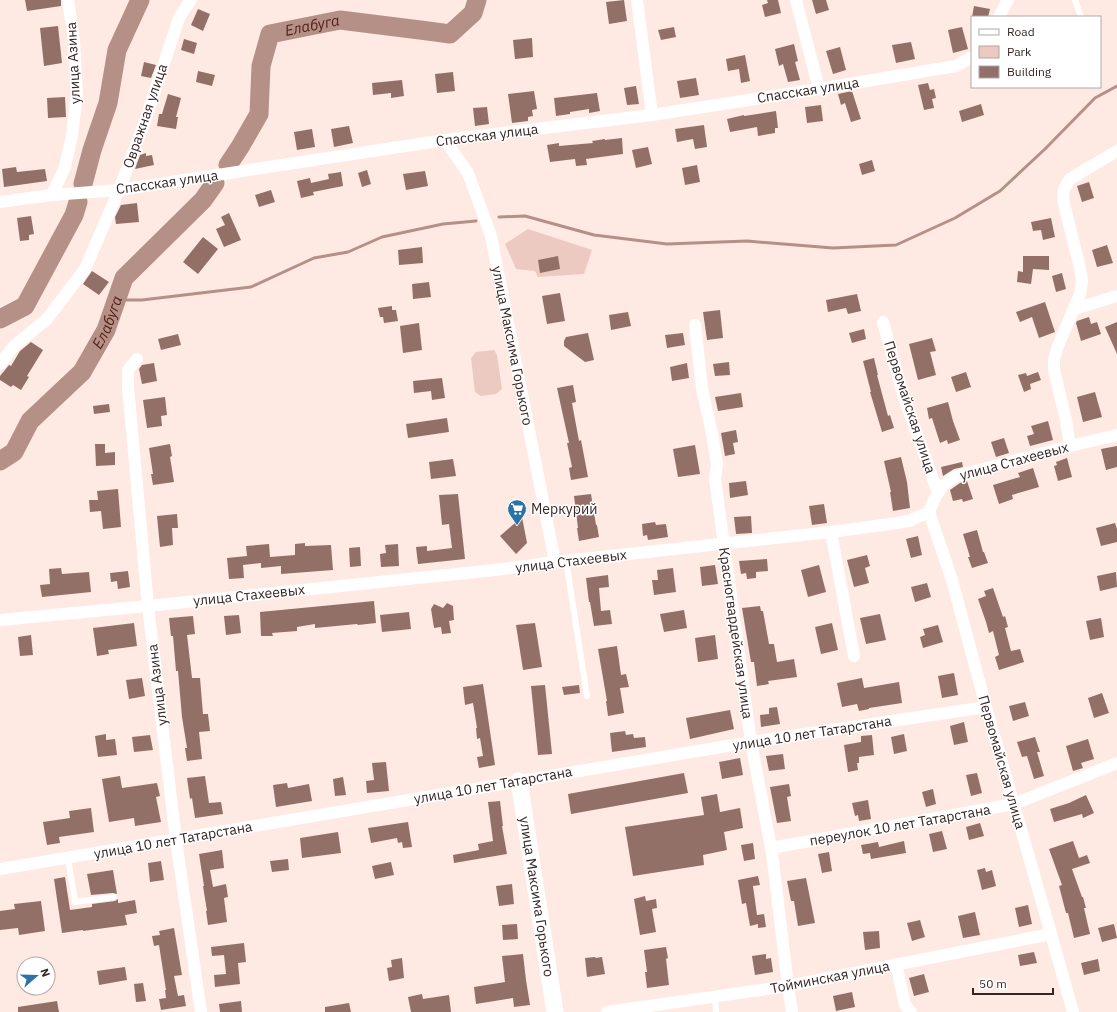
<svg xmlns="http://www.w3.org/2000/svg" width="1117" height="1012" font-family="'IBM Plex Sans',sans-serif">
	<rect width="100%" height="100%" fill="#ffe9e3"/>
	<path fill="#ecc9c1" d="M528 229 592 250 584 274 538 277 535 271 516 269 505 244Z
		M494 350 497 355 502 389 496 394 481 396 475 392 471 358 476 352Z"/>
	<g fill="none" stroke-linecap="round" stroke-linejoin="round">
		<path stroke="#b59087" stroke-width="3" d="M499 217 525 216 594 235 667 244 747 241 833 248 896 245 955 218 1000 191 1045 149 1095 98 1117 86
			M116 300H142L251 287 314 258 348 252 382 237 443 224 476 221"/>
		<g stroke="#b59087" stroke-width="19">
			<path id="s1" d="M228 165 240 147 259 114 261 66 270 34 340 20 428 31 450 34 473 13 477 0"/>
			<path d="M83 184 92 150 108 103 117 50 140 0"/>
			<path d="M0 319 25 306 74 215 78 202"/>
			<path id="s2" d="M0 461 14 452 30 421 82 372 106 330 124 278 203 200 215 183"/>
		</g>
	</g>
	<path fill="#937067" d="M25 0H61V6L27 11Z
		M624 0 627 21 609 24 606 2Z
		M767 0H778L781 13 765 17 762 5 768 3Z
		M812 0H826L829 10 816 14Z
		M974 6 990 9 988 17H972Z
		M198 9 210 14 203 31 191 25Z
		M58 26 62 63 44 66 40 28Z
		M674 27 676 37 661 40 658 30Z
		M962 27 968 49 953 53 948 30Z
		M532 38 533 57 515 59 513 40Z
		M184 39 197 43 194 54 181 50Z
		M911 42 915 59 896 63 892 45Z
		M794 44 798 61 795 62 800 80 788 82 783 64 779 66 775 49Z
		M840 47 846 70 833 74 826 51Z
		M745 55 750 81 741 83 739 69 728 71 726 59Z
		M144 62 156 65 151 78 141 76Z
		M198 71 215 75 212 86 196 82Z
		M453 72 455 91 437 93 435 74Z
		M696 78 699 95 680 98 677 81Z
		M402 80 404 96 391 98V93L373 95 372 83Z
		M928 83 930 90 934 89 936 98 932 99 934 108 924 110 918 85Z
		M636 86 639 104 627 105 624 88Z
		M534 91 537 109 532 110 533 116 528 117V121L512 123 508 94Z
		M852 91 861 119 851 122 845 103 841 105 838 94Z
		M597 93 600 111 589 113V109L570 112V114L556 116 554 98Z
		M168 94 181 98 176 117H178L176 129 157 126 159 114H162Z
		M65 97 66 117 48 118 47 98Z
		M981 104 984 115 962 122 959 111Z
		M821 105 823 121 807 123 805 107Z
		M487 107 489 124 475 126 473 108Z
		M776 111 778 128H775V133L758 136 757 127 730 132 727 119 744 115V116Z
		M704 125 707 147 695 149 693 139 677 142 675 129Z
		M349 126 353 143 334 147 331 129Z
		M312 129 315 147 297 150 294 132Z
		M622 138 623 154 586 159 587 165 576 166 575 159 550 162 547 145 559 143V146L593 143 592 141 605 139V140Z
		M648 147 652 164 636 168 632 150Z
		M146 153V156L152 155 154 165 135 169 140 155Z
		M872 160 875 171 862 175 859 164Z
		M697 165 700 182 685 185 682 168Z
		M16 167 17 172 45 169 47 181 4 187 2 169Z
		M367 170 371 184 362 187 358 173Z
		M425 171 428 186 406 190 403 174Z
		M341 172 343 186 313 192 314 195 301 198 297 181 310 178 311 183 329 179 328 174Z
		M1089 182 1094 198 1082 202 1077 186Z
		M271 190 275 202 259 207 255 195Z
		M137 203 139 222 116 224 115 217 121 205Z
		M229 213 241 240 224 247 216 229 225 225 221 217Z
		M31 216 34 234 29 235V240L20 241 17 218Z
		M1051 218 1055 237 1043 240 1041 230 1033 231 1031 222Z
		M203 237 218 249 198 274 183 262Z
		M1107 245 1113 263 1097 267 1092 250Z
		M422 247 423 263 399 265 398 250Z
		M558 256 560 269 540 273 538 260Z
		M1023 256H1049V270L1033 269 1031 284 1017 282 1018 271 1023 272Z
		M92 271 109 282 99 295 83 284Z
		M1062 273 1066 289 1056 292 1052 276Z
		M429 282 431 297 413 299 412 284Z
		M560 293 565 321 547 324 542 296Z
		M857 294 861 311 848 314 846 308 828 312 826 300Z
		M1045 302 1055 332 1039 338 1032 317 1020 322 1016 312Z
		M392 306V310H396L398 321 384 323 383 317H380L378 308Z
		M720 310 723 338 707 340 703 312Z
		M628 312 631 326 611 330 609 315Z
		M1089 317 1091 324 1097 322 1101 334 1081 341 1076 323 1077 321Z
		M1117 322V354L1105 327Z
		M419 323 422 350 403 353 400 326Z
		M864 329 866 339 852 343 849 333Z
		M588 333 594 360 585 362 564 346V341L566 337Z
		M683 333 685 345 667 348 665 335Z
		M178 334 181 345 161 350 158 339Z
		M932 338 936 351 930 352 936 375 918 380 909 344Z
		M31 342 43 350 27 376 29 377 21 390 13 385 11 387 0 380V376L9 365 11 366 20 351Z
		M874 358 878 375H877L888 416 890 415 894 428 882 432 870 392H871L863 361Z
		M729 362 730 375 715 376 713 364Z
		M154 363 157 381 142 384 139 369 142 365Z
		M687 363 689 378 672 381 670 367Z
		M966 372 971 387 956 392 951 377Z
		M1038 372 1041 380 1030 384 1031 389 1024 392 1018 375 1026 373 1027 376Z
		M442 378 445 398 432 400 431 391 414 393 413 381Z
		M573 385 576 402 572 403 579 441 581 440 588 477 571 480 569 468 572 467 567 443H569L557 388Z
		M1095 392 1102 417 1083 422 1077 397Z
		M741 393 743 407 718 411 715 397Z
		M165 397 167 415 161 416 162 426 147 428 143 400Z
		M948 402 953 421 960 440 948 444 947 440 940 443 932 418 929 419 927 408Z
		M109 404 110 412 94 414 93 406Z
		M447 418 449 432 408 438 406 424Z
		M1048 421 1053 440 1030 446 1027 436 1034 434 1031 426Z
		M736 430 738 442 733 443 735 454 725 456 721 433Z
		M1004 438 1009 453 996 457 991 442Z
		M95 444H105V453L115 452V465L96 466Z
		M170 444 172 456 170 457 174 482 153 485 151 474H153L149 448Z
		M695 445 700 474 678 477 673 449Z
		M1117 446V467L1106 470 1101 449Z
		M901 457 907 482 910 508 893 511 890 492H891L884 461Z
		M1067 458 1072 477 1058 481 1054 466 1057 465 1056 462Z
		M453 459 456 476 431 479 429 462Z
		M962 462 963 467 954 469 943 476 941 467Z
		M1033 468 1039 487 1012 495 1013 499 999 504 993 485 1020 477 1018 473Z
		M746 481 748 495 730 498 729 483Z
		M967 481 973 499 963 502 962 499 953 501 950 490 960 483Z
		M118 489 121 527 103 529 101 511 90 512 89 500H98L97 491Z
		M458 494 465 559 418 564 416 547 427 546V551L452 548 449 524 442 525 439 495Z
		M591 494 596 525H597L599 537 579 541 577 528H578L574 496Z
		M824 504 827 523 812 525 809 506Z
		M177 514 178 528H172L173 545 160 547 157 516Z
		M751 516 752 533 736 534 734 517Z
		M522 517 527 543 516 554 500 536Z
		M655 522 656 525 666 524 668 537 648 540 647 535 643 536 642 524Z
		M1115 523 1117 529V542L1101 546 1096 528Z
		M977 530 983 552H984L988 563 972 568 968 557H970L963 534Z
		M918 536 922 555 911 558 906 539Z
		M305 543V546L331 545 333 570 281 574V566L261 568V563L243 565 244 578 229 579 227 558 247 556 246 546 269 544 270 557 295 555V544Z
		M398 544 399 566 381 567 380 554 386 553 385 545Z
		M360 547 361 566 350 567 349 548Z
		M867 555 870 566 865 568 869 583 854 587 847 560Z
		M767 559 768 571 756 572V578L747 579 746 573 741 574 739 561Z
		M715 565 718 584 702 586 700 567Z
		M819 565 826 592 808 597 801 570Z
		M61 568 62 574 89 572 91 592 42 597 40 585 50 584 49 569Z
		M673 568 676 592 654 595 652 580H658L657 570Z
		M128 571 130 587 118 589 117 581 111 582 110 573Z
		M1116 572 1117 587 1100 591 1097 576Z
		M608 575 609 587 599 588 601 611 610 610 612 624 594 626 590 602H589L586 578Z
		M927 583 931 597 915 602 911 587Z
		M993 588 1003 617 1005 616 1008 627 1005 628 1011 651 1020 649 1024 662 999 670 995 657 999 655 993 631 989 633 986 622 978 599 986 596 984 591Z
		M374 601 376 623 358 625 357 624 315 628V624L297 627V631L272 633 273 636H261L260 612Z
		M447 603 453 606 454 620 449 621 451 633 442 634 441 627 434 628 431 609 434 604 443 608Z
		M760 606 761 611H763L769 644H774L777 662 794 659 797 677 768 681 769 684 757 686 754 662H751L742 608Z
		M684 610 687 628 664 632 660 614Z
		M409 612 411 629 382 632 380 615Z
		M880 614 886 640 866 644 860 618Z
		M239 615 241 633 226 635 224 616Z
		M193 616 195 634 187 635 192 678H200L203 714H208L210 731 199 732 202 759 187 761 185 748H187L182 717 178 671H176L173 636H171L169 618Z
		M1101 618 1104 637 1090 640 1086 621Z
		M134 623 137 646 108 650 109 654 97 656 93 628Z
		M535 623 542 667 523 670 516 625Z
		M832 623 838 650 821 654 815 627Z
		M938 625 943 642 923 648 920 637 925 635 923 629Z
		M31 635 33 655 20 656 18 637Z
		M715 635 718 659 698 662 695 638Z
		M617 646 621 675 626 674 629 687 620 688 624 713 608 716 606 701H607L598 649Z
		M954 673 958 695 942 698 938 676Z
		M142 678 145 696 129 699 126 680Z
		M862 678 864 688 899 682 902 703 869 708V709L859 711 857 704 842 707 837 683Z
		M483 684 495 765 479 768 477 757 483 756 480 738 477 739 476 728H477L473 703 465 705 463 687Z
		M545 685 552 754 538 755 531 686Z
		M579 685 580 693 564 695 562 687Z
		M1102 693 1109 713 1094 718 1088 698Z
		M1025 702 1029 716 1013 721 1009 706Z
		M777 707 780 724 761 727 760 715 769 714V708Z
		M730 710 734 729 690 739 686 718Z
		M964 722 968 742 954 745 950 726Z
		M625 731 626 735 633 734 634 738 645 737 646 747 612 752 610 733Z
		M106 734V740L115 739 117 755 98 757 95 736Z
		M904 734 907 751 894 754 891 737Z
		M150 735 153 750 134 752 132 737Z
		M872 735 874 755 859 757V763H857L858 770 848 772 844 745 861 742V736Z
		M1035 737 1040 752H1037L1044 776 1034 779 1027 756 1022 757 1017 742Z
		M1088 739 1094 759 1081 763 1083 768 1073 771 1066 746Z
		M783 754 785 769 769 771 766 756Z
		M740 758 743 775 722 779 719 762Z
		M386 762 389 791 367 793 366 781 374 780 372 763Z
		M684 773 688 793 571 814 568 794Z
		M977 773 982 793 971 796 966 775Z
		M120 776 122 788 157 783 160 796 156 797 161 822 135 826 134 818 109 822 102 779Z
		M205 776 209 803 221 802 223 814 195 818 192 798 190 799 187 778Z
		M343 777 346 795 335 796 333 779Z
		M287 783 288 788 309 784 312 801 276 807 273 785Z
		M789 784 791 796 787 797 791 821 777 823 770 787Z
		M933 789 936 804 926 807 922 792Z
		M717 794 720 812 740 808 743 828 724 832 727 850 703 855 704 865 633 876 625 827 704 815 701 797Z
		M1086 795 1094 813 1083 818 1082 814 1054 822 1050 809 1069 803Z
		M868 800 871 819 859 821 858 815 855 816 852 803Z
		M500 801 503 826H502L507 854 454 863 453 855 479 850 478 844 493 841 488 802Z
		M91 808 94 832 59 837 60 843 47 845 43 822 70 818 69 811Z
		M408 822 412 847 403 848 402 842 398 843 397 838 371 843 368 828Z
		M980 823 984 836 969 840 966 827Z
		M942 831 947 849 933 852 929 834Z
		M338 832 341 853 302 858 300 838Z
		M904 841 906 853 871 859 870 853 863 854 861 845 878 842 879 847Z
		M1073 841 1079 858 1087 855 1090 863 1072 869 1082 897H1083L1086 908H1084L1090 934 1074 938 1068 913H1066L1059 886 1062 885 1049 849Z
		M753 843 755 859 744 861 741 845Z
		M222 850 224 868 210 870 213 887 226 884 228 897 224 898 227 922 208 925 206 911H207L203 886H204L199 854Z
		M829 852 832 871 822 873 818 854Z
		M288 859 289 870 272 872 270 861Z
		M161 861 164 880 150 882 148 863Z
		M391 862 394 875 375 879 372 866Z
		M985 868 986 872 992 870 996 886 982 890 977 870Z
		M113 870 117 894 113 893 91 895 87 874Z
		M758 876 760 885 753 886 757 915 764 914 766 927 758 928V924L750 926 746 903 742 904 738 880Z
		M65 877 70 910 92 907V904L115 901 118 899V903L135 900 137 913 125 915 127 925 83 931V930L62 933 54 879Z
		M806 878 815 923 798 926 794 901H791L787 881Z
		M512 884 514 904 499 906 496 886Z
		M645 896 646 901 656 899 657 908 652 909 656 932 640 935 634 899Z
		M41 901 45 931 19 935 18 928 0 930V911L15 909 14 904Z
		M1028 905 1032 924 1019 927 1015 908Z
		M975 912 980 935 963 938 958 916Z
		M920 920 925 937 912 941 907 923Z
		M517 924 518 939 503 940 502 925Z
		M1114 924 1117 938 1102 942 1098 928Z
		M174 928 182 975 174 976 178 996 184 995 186 1006 161 1010 159 999 166 998 165 990H166L159 945 154 946 152 936 160 935 159 931Z
		M879 931 880 948 865 950 863 932Z
		M244 943 246 962 238 963 240 984 215 987 214 975 226 974 224 955 212 956 211 947Z
		M666 947 668 958 666 959 669 985 647 988 645 972H647L644 950Z
		M1034 952 1037 963 1020 966 1018 955Z
		M523 954 526 980 530 1005 514 1007 513 998 476 1004 474 987 505 982 502 956Z
		M766 954V959L771 958 773 972 755 975 752 956Z
		M595 957 596 958 602 957 605 974 587 977 585 958Z
		M402 958 404 978 389 981 387 968 392 967 391 960Z
		M1098 959 1100 971 1084 975 1081 963Z
		M125 967 127 980 99 985 97 971Z
		M924 974 929 992 914 996 909 978Z
		M143 983 146 1001 136 1002 134 984Z
		M852 992 855 1007 836 1011 833 996Z
		M422 994 423 999 449 995 451 1012H411L408 997Z
		M57 1001 59 1012H18V1007Z
		M241 1001 242 1012H220L219 1004Z
		M349 1003 351 1012H325V1007Z"/>
	<g fill="none" stroke-linecap="round" stroke-linejoin="round">
		<path stroke="#fff" stroke-width="6" d="M1075 0 1081 17
			M566 560 587 696
			M68 858 75 902 114 897
			M715 996 716 1012"/>
		<g stroke="#fff" stroke-width="12">
			<path d="M637 0 652 115"/>
			<path d="M796 0 819 89"/>
			<path d="M999 17 1008 0"/>
			<path id="s3" d="M445 140 468 173 491 236 555 562"/>
			<path d="M52 195 65 167 72 135 77 94 74 41 68 0"/>
			<path d="M0 202 52 195 119 190 445 140 652 115 819 89 956 66 972 57"/>
			<path d="M1074 309 1117 296"/>
			<path d="M883 322 903 395 938 493"/>
			<path d="M695 325 702 388 712 434 717 464 715 479 751 742 772 853 788 986 792 1012"/>
			<path d="M137 359 128 370V387L148 606 176 840 201 1012"/>
			<path d="M0 364 14 346 47 319 85 269 119 190 144 124 179 18 186 7 191 0"/>
			<path d="M1070 446 1066 420 1054 370V359L1058 346 1080 294 1082 281 1080 268 1064 204 1063 193 1065 187 1070 179 1117 151"/>
			<path d="M929 512 952 580 986 707 1051 934 1073 1012"/>
			<path d="M831 532 854 656"/>
			<path d="M0 620 148 606 495 570 555 562 831 532 897 523 909 521 929 512C936 495 940 484 957 476L1070 446 1117 435"/>
			<path d="M771 848 1014 804 1117 763"/>
			<path d="M0 869 751 742 986 707"/>
			<path d="M896 964 905 1005 911 1012"/>
			<path d="M607 1012 788 986 1051 934"/>
		</g>
		<path stroke="#fff" stroke-width="17" id="s4" d="M519 781 555 1012"/>
	</g>
	<defs>
		<g id="supermarket-pin" transform="scale(1)"><path d="M0 17L-7.5 6A9.5 9.5 0 1 1 7.5 6Z" fill="#2c74a8" stroke="#fff"/><path d="M-6-5.5h2.5l.6 2H6L4.5 2H-2.5L-4.4-4H-6ZM-1.5 3.2a1.3 1.3 0 1 0 .1 0ZM3 3.2a1.3 1.3 0 1 0 .1 0Z" fill="#fff"/></g>
	</defs>
	<g fill-rule="evenodd">
		<use href="#supermarket-pin" x="517" y="509"/>
	</g>
	<g text-anchor="middle" stroke-width="3" stroke-linejoin="round" paint-order="stroke">
		<g font-size="14" fill="#342623" stroke="#fff">
			<text transform="translate(73 63) rotate(-93)" y="5">улица Азина</text>
			<text transform="translate(808 90) rotate(-9)" y="5">Спасская улица</text>
			<text transform="translate(145 116) rotate(-71)" y="5">Овражная улица</text>
			<text transform="translate(487 135) rotate(-7)" y="5">Спасская улица</text>
			<text transform="translate(167 182) rotate(-8)" y="5">Спасская улица</text>
			<text dy="5" stroke="none"><textPath href="#s3" startOffset="219">улица Максима Горького</textPath></text>
			<text transform="translate(910 407) rotate(72)" y="5">Первомайская улица</text>
			<text transform="translate(1014 461) rotate(-15)" y="5">улица Стахеевых</text>
			<text transform="translate(571 561) rotate(-7)" y="5">улица Стахеевых</text>
			<text transform="translate(249 595) rotate(-6)" y="5">улица Стахеевых</text>
			<text transform="translate(736 633) rotate(82)" y="5">Красногвардейская улица</text>
			<text transform="translate(157 685) rotate(-97)" y="5">улица Азина</text>
			<text transform="translate(812 733) rotate(-9)" y="5">улица 10 лет Татарстана</text>
			<text transform="translate(1002 762) rotate(74)" y="5">Первомайская улица</text>
			<text transform="translate(493 785) rotate(-10)" y="5">улица 10 лет Татарстана</text>
			<text transform="translate(900 825) rotate(-10)" y="5">переулок 10 лет Татарстана</text>
			<text transform="translate(173 840) rotate(-10)" y="5">улица 10 лет Татарстана</text>
			<text dy="5" stroke="none"><textPath href="#s4" startOffset="117">улица Максима Горького</textPath></text>
			<text transform="translate(830 977) rotate(-11)" y="5">Тойминская улица</text>
		</g>
		<g font-size="14" fill="#342623" stroke="#fff" text-anchor="start">
			<text x="531" y="514">Меркурий</text>
		</g>
		<g font-size="15" font-style="italic" fill="#532116" stroke="#fff">
			<text dy="5" stroke="none"><textPath href="#s1" startOffset="184">Елабуга</textPath></text>
			<text dy="5" stroke="none"><textPath href="#s2" startOffset="179">Елабуга</textPath></text>
		</g>
	</g>
	<rect x="971" y="16" width="130" height="72" fill="#ffffff" stroke="#aea8a7"/>
	<rect x="979" y="29" width="20" height="6" fill="#ffffff" stroke="#aea8a7"/>
	<text x="1007" y="36" font-size="12" fill="#342623">Road</text>
	<rect x="979" y="46" width="20" height="12" fill="#ecc9c1" stroke="#aea8a7"/>
	<text x="1007" y="56" font-size="12" fill="#342623">Park</text>
	<rect x="979" y="66" width="20" height="12" fill="#937067" stroke="#aea8a7"/>
	<text x="1007" y="76" font-size="12" fill="#342623">Building</text>
	<g transform="translate(36 976) rotate(70)"><circle r="19" fill="#ffffff" stroke="#aea8a7"/>
	<path d="M0-3L7 15L0 10L-7 15Z" fill="#2c74a8"/>
	<text y="-6" font-size="11" font-weight="bold" text-anchor="middle" fill="#342623">N</text>
	</g>
	<path d="M973 988v6h80v-6" fill="none" stroke="#342623" stroke-width="2"/>
	<text x="979" y="988" font-size="12" fill="#342623" stroke="#ffffff" stroke-width="3" paint-order="stroke">50 m</text>
</svg>
